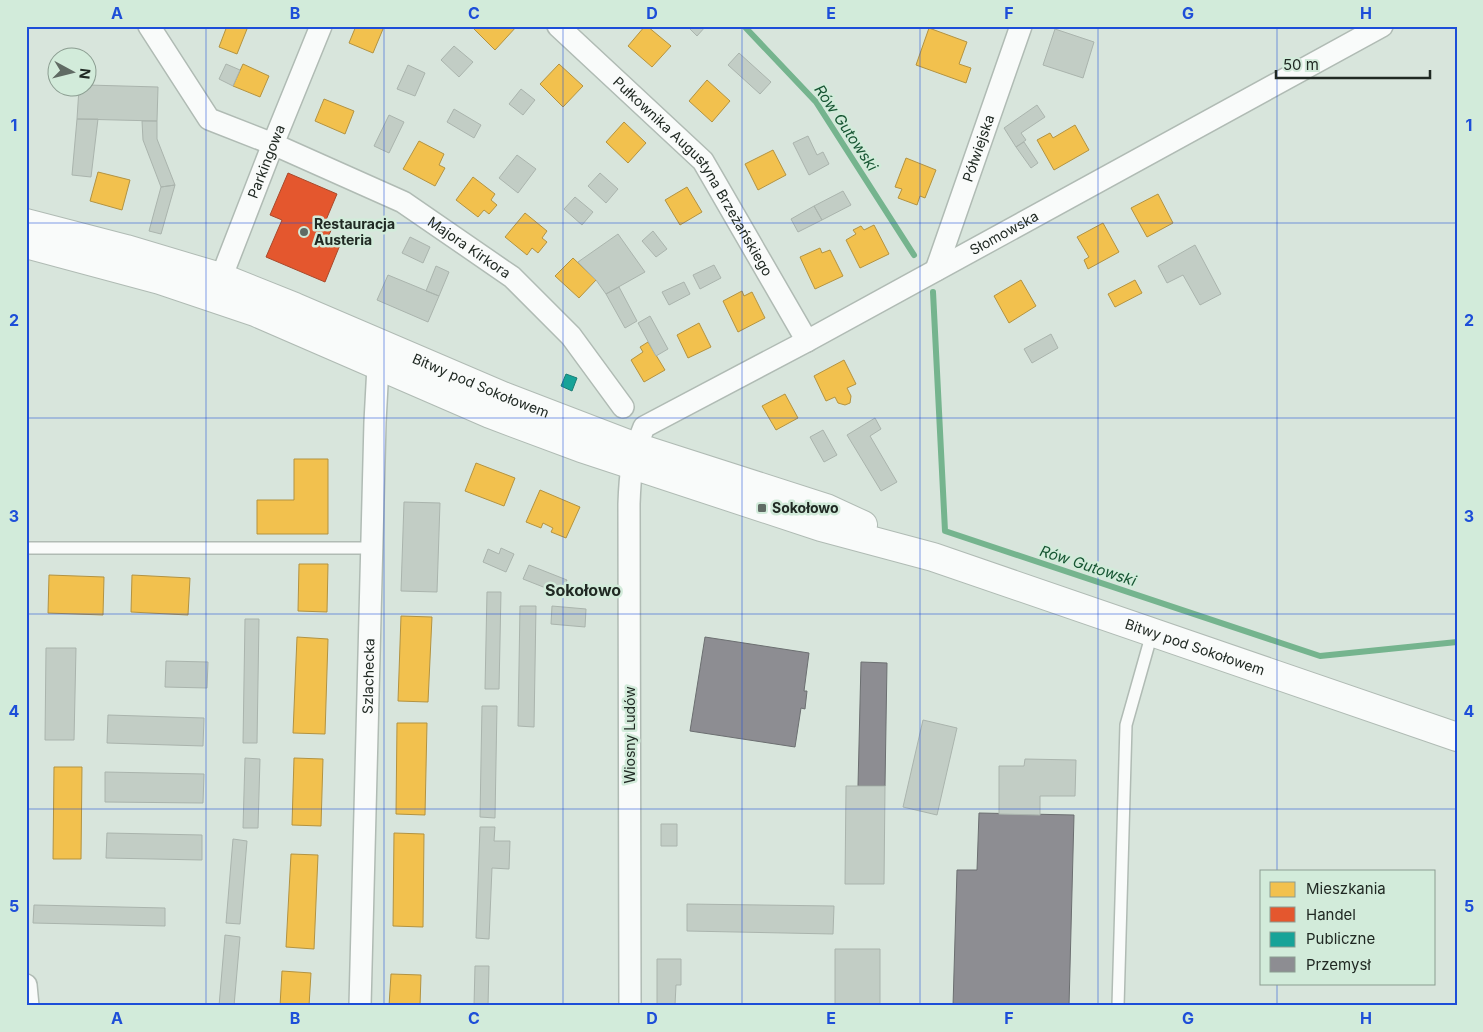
<svg xmlns="http://www.w3.org/2000/svg" width="1483" height="1032" font-family="Inter,sans-serif">
	<rect width="100%" height="100%" fill="#d8e5dc"/>
	<path fill="#f2c14e" stroke="#b39341" d="M227 26H240L247 29 237 54 219 47Z
		M356 26H378L383 29 373 53 349 43Z
		M471 26H517L495 50Z
		M645 26H647L671 46 652 67 628 46Z
		M929 28 967 42 959 64 971 68 966 83 916 65Z
		M243 64 269 76 260 97 233 86Z
		M559 64 583 86 563 107 540 84Z
		M707 80 730 101 712 122 689 101Z
		M324 99 354 111 345 134 315 121Z
		M624 122 646 143 628 163 606 142Z
		M1075 125 1089 150 1054 170 1037 140 1050 133 1053 138Z
		M419 141 444 154 439 165 445 168 435 186 403 169Z
		M773 150 786 175 758 190 745 164Z
		M906 158 936 170 925 198 920 196 917 205 898 198 902 189 895 187Z
		M98 172 130 180 122 210 90 201Z
		M473 177 495 194 491 200 497 205 489 214 484 210 478 217 456 200Z
		M687 187 702 212 680 225 665 200Z
		M1158 194 1173 223 1147 237 1131 208Z
		M525 213 547 231 542 238 547 242 538 253 532 248 527 255 505 237Z
		M1103 223 1119 252 1088 269 1084 260 1089 257 1077 237Z
		M874 225 889 254 860 268 846 240 856 234 853 230 861 226 864 230Z
		M820 248 822 253 830 250 843 276 815 289 800 257Z
		M573 258 596 280 579 298 555 276Z
		M1021 280 1036 306 1009 323 994 296Z
		M1135 280 1142 293 1115 307 1108 294Z
		M742 291 744 296 752 292 765 318 738 332 723 301Z
		M699 323 711 347 688 358 677 335Z
		M648 342 665 370 644 382 631 360 643 352 640 347Z
		M844 360 856 384 847 388 851 396 850 403 845 405 838 403 835 397 826 401 814 376Z
		M785 394 798 418 776 430 762 406Z
		M294 459H328V534H257V500H294Z
		M476 463 515 478 504 506 465 491Z
		M540 490 580 507 566 538 551 532 553 528 543 523 541 528 526 522Z
		M299 564H328L327 612 298 611Z
		M49 575 104 577 103 615 48 613Z
		M132 575 190 578 188 615 131 612Z
		M401 616 432 617 428 702 398 701Z
		M297 637 328 639 325 734 293 733Z
		M397 723H427L425 815 396 814Z
		M294 758 323 759 321 826 292 825Z
		M54 767H82L81 859H53Z
		M394 833 424 834 423 927 393 926Z
		M291 854 318 855 314 949 286 947Z
		M282 971 311 973 309 1006H280Z
		M391 974 421 975 420 1006H389Z"/>
	<path fill="#e4572e" stroke="#a9492b" d="M288 173 337 194 326 220 334 224 327 239 340 245 325 282 266 257 282 220 270 215Z"/>
	<path fill="#17a398" stroke="#1a7e75" d="M566 374 577 378 572 391 561 386Z"/>
	<path fill="#8d8d92" stroke="#6c6f71" d="M705 637 809 653 804 691H807L805 709 801 708 795 747 690 731Z
		M861 662 887 663 885 786H858Z
		M979 813 1074 815 1069 1006H953L957 870H977Z"/>
	<g fill="none" stroke-linecap="round" stroke-linejoin="round">
		<path stroke="#75b48e" stroke-width="6" d="M744 26 816 102 914 255
			M933 292 945 531 1320 656 1457 642"/>
	</g>
	<path fill="#c2cdc5" stroke="#aab4ad" d="M687 26H706L697 36Z
		M1055 29 1094 42 1083 78 1043 65Z
		M454 46 473 62 459 77 441 60Z
		M739 53 771 82 760 94 728 65Z
		M226 64 240 70 233 86 219 79Z
		M408 65 425 73 415 96 397 89Z
		M88 85 158 87 157 121 77 119 79 88H88Z
		M521 89 535 100 523 115 509 104Z
		M1037 105 1045 117 1021 133 1026 140 1016 147 1004 128Z
		M454 109 481 125 474 138 447 122Z
		M389 115 404 122 389 153 374 146Z
		M77 119H98L91 177 72 175Z
		M142 121H157V139L175 185 161 187 143 140Z
		M808 136 817 155 823 152 829 164 809 175 793 143Z
		M1024 142 1038 163 1031 168 1016 147Z
		M517 155 536 169 518 193 499 178Z
		M600 173 618 189 606 203 588 186Z
		M175 185 161 234 149 231 161 187Z
		M843 191 851 205 822 220 814 206Z
		M575 197 593 212 582 225 564 209Z
		M814 206 822 220 798 232 791 219Z
		M653 231 667 249 656 257 642 241Z
		M618 234 645 272 606 294 596 280 578 262Z
		M410 237 430 247 423 263 402 253Z
		M1195 245 1221 294 1200 305 1183 275 1167 283 1158 266Z
		M714 265 721 278 700 289 693 275Z
		M436 266 449 272 439 296 426 291Z
		M388 275 439 296 428 322 377 300Z
		M684 282 690 294 669 305 662 292Z
		M619 287 637 321 625 328 606 294Z
		M650 316 668 349 656 356 638 323Z
		M1051 334 1058 348 1032 363 1024 349Z
		M875 418 881 429 870 436 897 482 881 491 847 435Z
		M823 430 837 455 824 462 810 437Z
		M404 502 440 503 437 592 401 591Z
		M501 548 514 554 506 572 483 562 488 549 499 554Z
		M529 565 567 580 561 594 523 579Z
		M487 592H501L499 689H485Z
		M520 606H536L534 727 518 726Z
		M552 606 586 609 585 627 551 624Z
		M245 619H259L257 743H243Z
		M46 648H76L74 740H45Z
		M166 661 208 662 207 688 165 687Z
		M482 706H497L495 818 480 817Z
		M108 715 204 718 203 746 107 743Z
		M923 720 957 728 937 815 903 807Z
		M245 758 260 759 258 828H243Z
		M1025 759 1076 760 1075 796H1040V815L999 814V766H1024Z
		M105 772 204 774 203 803 105 802Z
		M846 786H885L884 884H845Z
		M661 824H677V846H661Z
		M480 827H495L494 841H510L509 869 492 868 489 939 476 938Z
		M107 833 202 835V860L106 858Z
		M233 839 247 841 240 924 226 923Z
		M687 904 834 906 833 934 687 931Z
		M34 905 165 908V926L33 923Z
		M225 935 240 937 234 1006H219Z
		M835 949H880V1006H835Z
		M657 959H681V985H676L675 1005 681 1006H657Z
		M475 966H489L488 1006H474Z"/>
	<g fill="none" stroke-linecap="round" stroke-linejoin="round">
		<g stroke="#b0bbb4" stroke-width="14">
			<path id="lane" d="M26 548H372
				M1118 1006 1126 725 1152 633"/>
		</g>
		<g stroke="#b0bbb4" stroke-width="24">
			<g id="street">
				<path id="s1" d="M149 26 209 119 273 144 403 202 512 277 571 336 623 407"/>
				<path id="s2" d="M558 26 703 161 807 341"/>
				<path id="s3" d="M936 270 1021 26"/>
				<path id="s4" d="M216 291 273 144 321 26"/>
				<path d="M26 985 28 1006"/>
				<path id="s5" d="M360 1006 375 422 378 366 384 353"/>
				<path id="s6" d="M630 1006 629 504C630 473 632 456 644 427L807 341 1382 26"/>
			</g>
		</g>
		<g stroke="#b0bbb4" stroke-width="30">
			<g id="secondary">
				<path id="s7" d="M26 223 126 249 220 277 295 307 503 396 636 447 826 508 863 525"/>
				<path id="s8" d="M26 244 160 280 255 312 490 414 581 448 821 527 933 557 1457 737"/>
			</g>
		</g>
		<use href="#lane" stroke="#f9fbfa" stroke-width="11"/>
		<use href="#street" stroke="#f9fbfa" stroke-width="21"/>
		<use href="#secondary" stroke="#f9fbfa" stroke-width="28"/>
	</g>
	<path fill="none" stroke="#1d4ed8" stroke-width="1" stroke-opacity="0.55" d="M206 26V1006M384 26V1006M563 26V1006M742 26V1006M920 26V1006M1098 26V1006M1277 26V871M26 223H1457M26 418H1457M26 614H1457M26 809H1457M1277 983V1006"/>
	<g fill="#606b64" stroke="#d2ebda" stroke-width="2">
		<circle cx="304" cy="232" r="5"/>
		<rect x="757" y="503" width="10" height="10" rx="2.5"/>
	</g>
	<g text-anchor="middle" stroke-width="5" stroke-linejoin="round" paint-order="stroke">
		<g font-size="14" fill="#202923" stroke="#d2ebda">
			<text dy="5" stroke="none"><textPath href="#s3" startOffset="129">Półwiejska</textPath></text>
			<text dy="5" stroke="none"><textPath href="#s4" startOffset="139">Parkingowa</textPath></text>
			<text dy="5" stroke="none"><textPath href="#s2" startOffset="204">Pułkownika Augustyna Brzeżańskiego</textPath></text>
			<text dy="5" stroke="none"><textPath href="#s6" startOffset="990">Słomowska</textPath></text>
			<text dy="5" stroke="none"><textPath href="#s1" startOffset="402">Majora Kirkora</textPath></text>
			<text dy="5" stroke="none"><textPath href="#s7" startOffset="484">Bitwy pod Sokołowem</textPath></text>
			<text dy="5" stroke="none"><textPath href="#s8" startOffset="1238">Bitwy pod Sokołowem</textPath></text>
			<text dy="5" stroke="none"><textPath href="#s5" startOffset="330">Szlachecka</textPath></text>
			<text transform="translate(630 735) rotate(-90)" y="5">Wiosny Ludów</text>
		</g>
		<g font-size="14" font-weight="bold" fill="#202923" stroke="#d2ebda" text-anchor="start">
			<text x="314" y="229">Restauracja<tspan x="314" dy="16">Austeria</tspan></text>
			<text x="772" y="513">Sokołowo</text>
		</g>
		<g font-size="15" font-style="italic" fill="#165532" stroke="#d2ebda">
			<text transform="translate(846 128) rotate(56)" y="5">Rów Gutowski</text>
			<text transform="translate(1088 566) rotate(18)" y="5">Rów Gutowski</text>
		</g>
		<g font-size="16" font-weight="bold" fill="#202923" stroke="#d2ebda">
			<text x="583" y="596">Sokołowo</text>
		</g>
	</g>
	<rect width="1483" height="1032" fill="none" stroke="#d2ebda" stroke-width="55"/>
	<rect x="1260" y="870" width="175" height="115" fill="#d2ebda" stroke="#8b9d91"/>
	<rect x="1270" y="882" width="25" height="15" fill="#f2c14e" stroke="#8b9d91"/>
	<text x="1306" y="894" font-size="15" fill="#202923">Mieszkania</text>
	<rect x="1270" y="907" width="25" height="15" fill="#e4572e" stroke="#8b9d91"/>
	<text x="1306" y="920" font-size="15" fill="#202923">Handel</text>
	<rect x="1270" y="932" width="25" height="15" fill="#17a398" stroke="#8b9d91"/>
	<text x="1306" y="944" font-size="15" fill="#202923">Publiczne</text>
	<rect x="1270" y="957" width="25" height="15" fill="#8d8d92" stroke="#8b9d91"/>
	<text x="1306" y="970" font-size="15" fill="#202923">Przemysł</text>
	<g transform="translate(72 72) rotate(97)"><circle r="24" fill="#d2ebda" stroke="#8b9d91"/>
	<path d="M0-4L9 19L0 12L-9 19Z" fill="#606b64"/>
	<text y="-8" font-size="14" font-weight="bold" text-anchor="middle" fill="#202923">N</text>
	</g>
	<path d="M1276 70v8h154v-8" fill="none" stroke="#202923" stroke-width="2.5"/>
	<text x="1283" y="70" font-size="15" fill="#202923" stroke="#d2ebda" stroke-width="4" paint-order="stroke">50 m</text>
	<rect x="28" y="28" width="1428" height="976" fill="none" stroke="#1d4ed8" stroke-width="2"/>
	<g font-size="16" text-anchor="middle" font-weight="bold" fill="#1d4ed8">
		<text x="117" y="19">A</text>
		<text x="295" y="19">B</text>
		<text x="474" y="19">C</text>
		<text x="652" y="19">D</text>
		<text x="831" y="19">E</text>
		<text x="1009" y="19">F</text>
		<text x="1188" y="19">G</text>
		<text x="1366" y="19">H</text>
		<text x="14" y="131">1</text>
		<text x="1469" y="131">1</text>
		<text x="14" y="326">2</text>
		<text x="1469" y="326">2</text>
		<text x="14" y="522">3</text>
		<text x="1469" y="522">3</text>
		<text x="14" y="717">4</text>
		<text x="1469" y="717">4</text>
		<text x="14" y="912">5</text>
		<text x="1469" y="912">5</text>
		<text x="117" y="1024">A</text>
		<text x="295" y="1024">B</text>
		<text x="474" y="1024">C</text>
		<text x="652" y="1024">D</text>
		<text x="831" y="1024">E</text>
		<text x="1009" y="1024">F</text>
		<text x="1188" y="1024">G</text>
		<text x="1366" y="1024">H</text>
	</g>
</svg>
